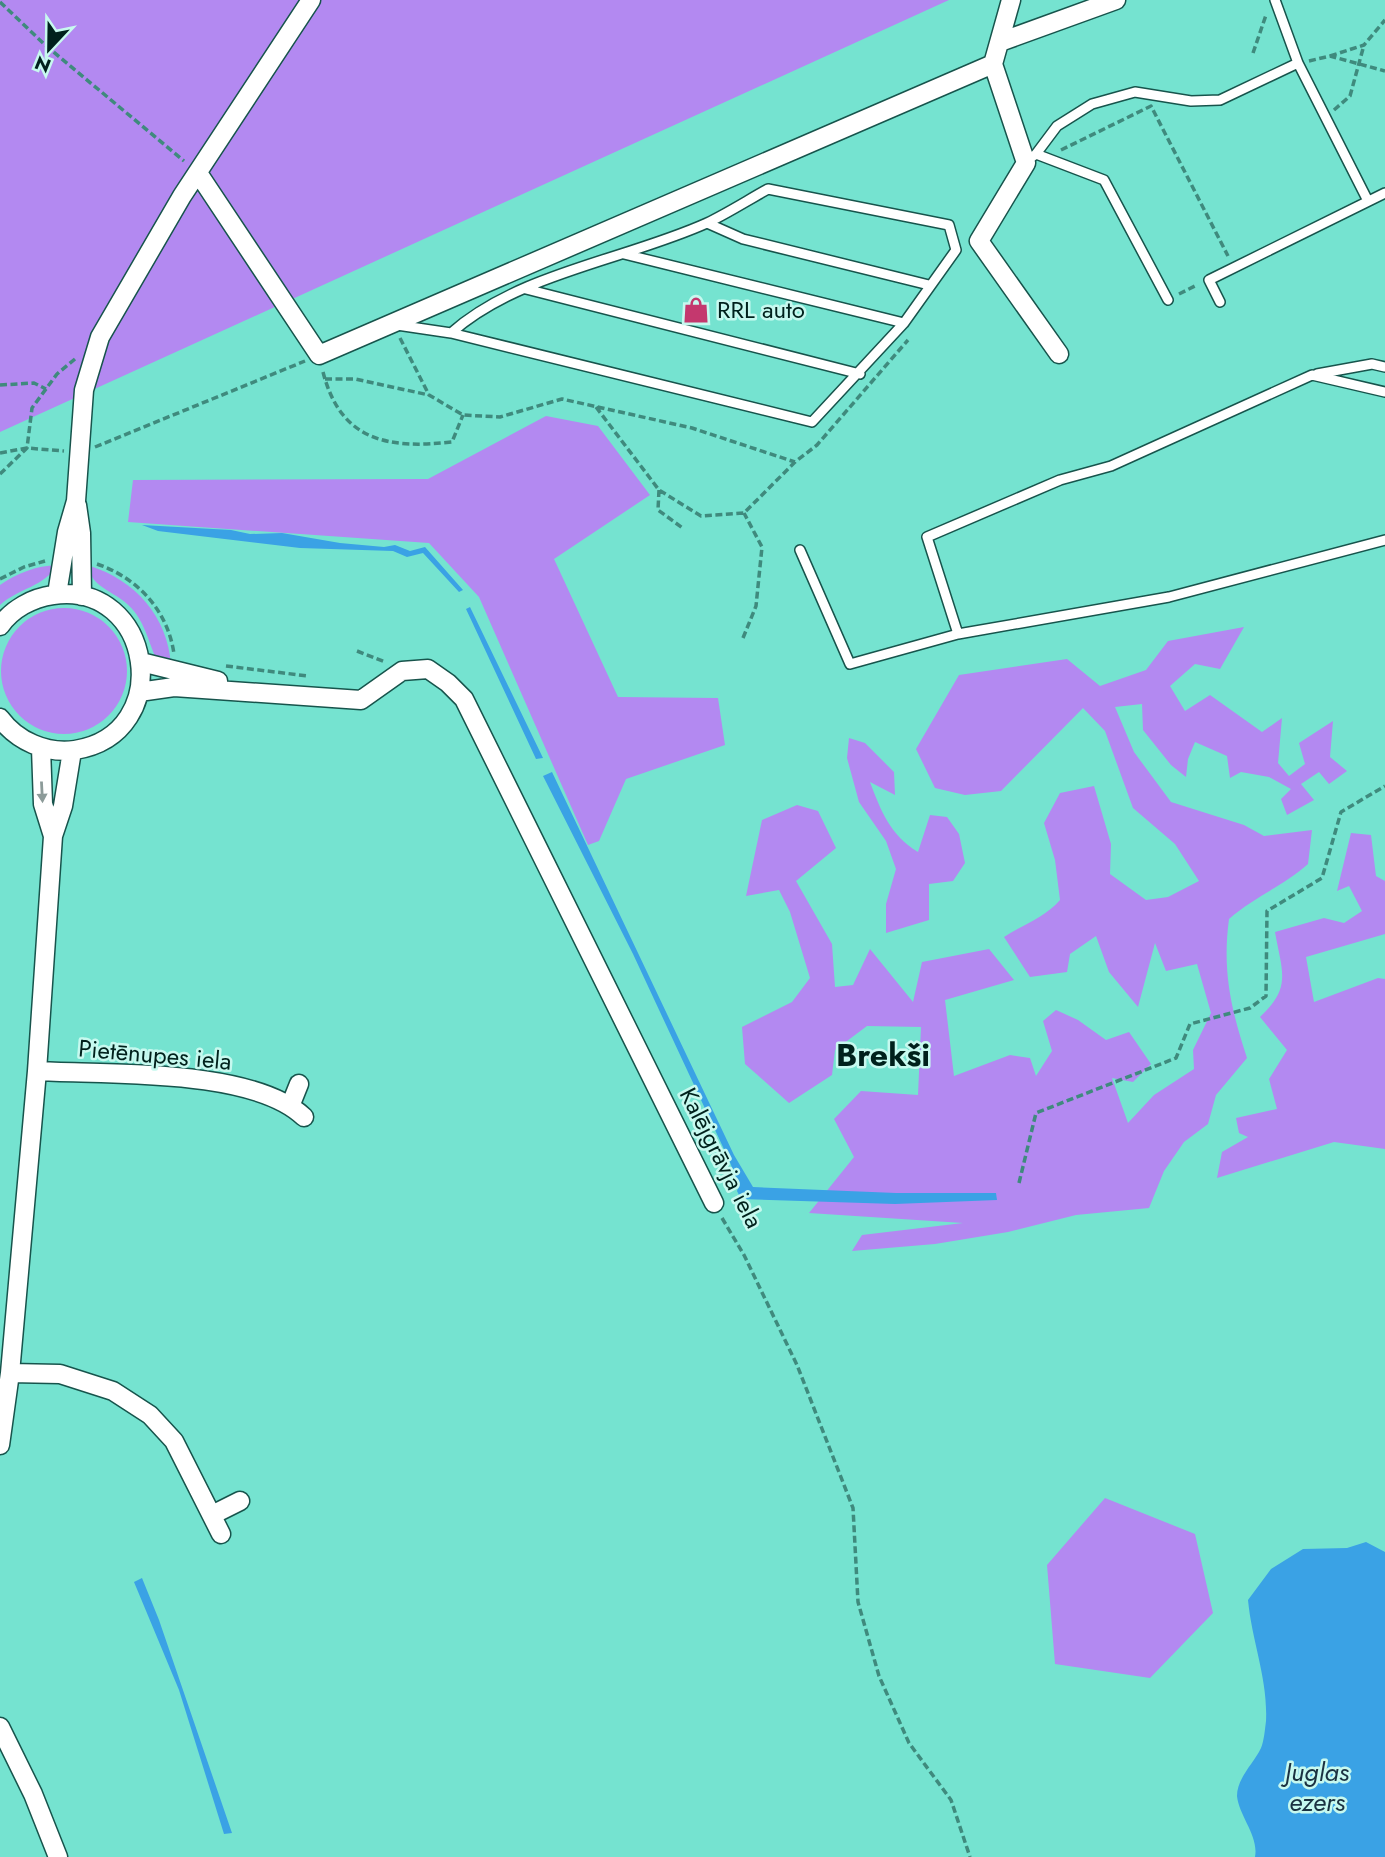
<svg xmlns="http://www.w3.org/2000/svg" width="1385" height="1857" font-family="Jost,sans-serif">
	<rect width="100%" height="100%" fill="#75e3d0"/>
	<path fill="#b389f1" d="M0 0H949L0 432Z
		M546 416 598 426 650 495 554 559 618 697 718 698 725 745 626 779 599 841 588 845 479 597 429 543 128 522 133 480 428 479Z
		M57 565C46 586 17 589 0 605V585C17 573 36 566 57 565Z
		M90 566C135 580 168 617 171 665L155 656C147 637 143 617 126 603 114 592 87 584 90 566Z
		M1 671a63 63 0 1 1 126 0a63 63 0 1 1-126 0Z
		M1244 627 1220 669 1195 664 1170 686 1185 711 1210 695 1262 732 1282 718 1278 763 1289 776 1305 764 1299 743 1333 721 1330 757 1347 771 1329 784 1319 772 1301 784 1314 800 1287 815 1281 799 1291 789 1269 777 1241 772 1230 778 1227 756 1195 742 1188 759 1186 777 1171 765 1143 730 1142 704 1115 707 1134 752 1171 802 1244 825 1264 836 1312 830 1308 864C1282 887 1255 896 1229 919 1222 971 1231 1009 1247 1058L1216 1095 1208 1124 1184 1142 1164 1171 1149 1208 1076 1215 1008 1232 935 1244 852 1251 862 1235 963 1223 809 1213 854 1157 834 1119 861 1091 918 1095 921 1027 867 1026 835 1050 832 1075 789 1103 745 1064 742 1027 792 1002 810 978 790 912 779 890 746 896 762 820 797 805 818 811 836 848 796 881 832 944 835 987 853 985 870 949 913 1002 922 962 989 949 1014 980 945 1000 954 1076 1010 1055 1030 1058 1036 1076 1052 1051 1043 1021 1056 1010 1078 1020 1106 1040 1129 1032 1151 1064 1133 1082 1112 1078 1128 1123 1154 1095 1194 1069 1193 1050 1211 1013 1197 964 1166 971 1155 943 1138 1007 1109 972 1096 936 1070 954 1067 972 1030 977 1004 937C1022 925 1046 917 1060 900L1055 860 1044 823 1060 793 1094 786 1111 844 1110 874 1146 900 1168 897 1199 881 1175 844 1133 808 1105 731 1083 708 1001 791 965 795 935 788 916 749 959 675 1067 659 1100 686 1146 670 1168 641Z
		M849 738 865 743 894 772 895 795 870 782C881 811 890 835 918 852L930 815 947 817 959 834 965 863 953 881 929 884V920L886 933V904L896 869 886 841 859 802 847 758Z
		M1351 833 1371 835 1376 876 1385 881V934L1306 957 1314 1002 1378 978 1385 979V1149L1334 1142 1217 1178 1222 1152 1248 1137 1239 1133 1236 1118 1277 1109 1269 1079 1287 1050 1260 1017C1292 987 1282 972 1275 932L1324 918 1344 923 1362 911 1349 886 1337 891Z
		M1105 1498 1195 1534 1213 1613 1150 1678 1055 1664 1047 1565Z"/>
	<path fill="#3aa2e5" d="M142 525 231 530 250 534 282 533 340 543 384 547 395 545 410 551 425 547 463 590 459 592 423 553 407 557 393 551 300 548 158 531Z
		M470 607 543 758 536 759 466 609Z
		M552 772 734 1155 753 1187 896 1193H996L997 1200 895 1204 741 1199 737 1191 739 1185 729 1160 633 954 543 776Z
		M1366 1542 1385 1552V1857H1255C1259 1836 1239 1816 1237 1796 1237 1778 1254 1763 1261 1748 1264 1741 1265 1729 1266 1721 1268 1679 1252 1642 1248 1600L1271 1569 1303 1549 1347 1548Z
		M142 1578 159 1620 232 1833 224 1834 179 1690 134 1582Z"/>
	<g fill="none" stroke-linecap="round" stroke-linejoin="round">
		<g stroke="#17544c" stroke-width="12">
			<path id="service" d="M1275 0 1298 63 1368 201
				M1036 154 1057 126 1092 104 1135 92 1191 101 1220 100 1298 63
				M1032 157 1036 154 1104 180 1168 300
				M768 189 949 225 956 250 904 323 812 422 451 333C519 273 625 260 707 223 728 213 748 200 768 189Z
				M707 223 743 239 929 285
				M624 254 904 323
				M526 289 860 374
				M1220 302 1209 280 1385 193
				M397 325 451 333
				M1317 374 1372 364 1385 367
				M800 550 850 664 958 634 927 537 1060 480 1111 466 1312 375 1385 392
				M958 634 1169 597 1385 540"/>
		</g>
		<g stroke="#17544c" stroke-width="21">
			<path id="minor" d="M1011 0 993 64 1026 163 979 241 1059 354
				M1000 42 1116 0
				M198 173 319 355 993 64
				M77 505 81 533 82 596
				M57 594 67 532 76 501 84 390 100 337 182 196 311 0
				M0 626C12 609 32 598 53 595 153 580 177 734 75 750 46 754 17 741 0 718
				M141 662 218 681
				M139 692 174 687 361 700 402 671 428 669 448 683 464 699 714 1203
				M41 748 43 804 53 836
				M37 1071C107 1075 253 1068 304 1117
				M291 1104 299 1084
				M10 1373 60 1374 113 1391 150 1415 174 1441 221 1534
				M0 1445 10 1373 37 1071 53 836 63 806 72 751
				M214 1514 240 1501
				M0 1727 33 1794 58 1857"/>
		</g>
		<path stroke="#3f8a7d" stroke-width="3.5" stroke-dasharray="7 3.5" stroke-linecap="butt" d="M0 2 44 44 184 161
			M1253 53 1266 15
			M1330 56 1364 45 1385 20
			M1309 61 1330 56 1385 71
			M1334 110 1350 96 1364 45
			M1061 150 1151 106 1228 256
			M1179 294 1197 285
			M400 338 429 395 463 415 500 417 562 399 692 428 795 462
			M323 372C341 442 389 449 452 442L463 415
			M325 379H355L429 395
			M0 385 34 383 46 389
			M596 407 659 490 701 516 744 513 795 462 817 445 908 340
			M95 447 305 361
			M0 453 27 448 64 451
			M0 474 27 448 32 408 57 374 75 359
			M659 490 658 510 684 529
			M97 564C138 578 168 611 174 654
			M0 579 24 567 45 561
			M743 638 756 606 762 547 744 513
			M357 651 385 662
			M226 666 308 676
			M1019 1183 1036 1113 1176 1058 1190 1024 1250 1008 1266 996 1267 911 1322 878 1341 812 1385 786
			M722 1218 744 1255 797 1365 853 1508 858 1602 879 1676 909 1743 951 1800 970 1857"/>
		<use href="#service" stroke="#fff" stroke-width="9"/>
		<use href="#minor" stroke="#fff" stroke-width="18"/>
	</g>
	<defs><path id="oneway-solid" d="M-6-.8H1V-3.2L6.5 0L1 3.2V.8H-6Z" transform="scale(1.75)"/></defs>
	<use fill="#8c9b99" href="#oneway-solid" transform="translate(42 792) rotate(87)"/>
	<defs>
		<g id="shop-bare" transform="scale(2.1)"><path d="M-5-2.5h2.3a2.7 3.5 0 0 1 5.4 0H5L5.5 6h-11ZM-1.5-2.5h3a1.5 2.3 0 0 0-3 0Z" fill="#c4386e" stroke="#c7f9ef" stroke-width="2.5" paint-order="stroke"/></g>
	</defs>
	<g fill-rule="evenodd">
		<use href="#shop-bare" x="696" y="310"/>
	</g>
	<g text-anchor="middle" stroke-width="5" stroke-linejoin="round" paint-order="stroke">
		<g font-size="24" fill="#00211c" stroke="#c7f9ef" text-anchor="start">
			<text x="717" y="318">RRL auto</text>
		</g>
		<g font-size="24" fill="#00211c" stroke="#c7f9ef">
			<text transform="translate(155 1055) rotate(5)" y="8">Pietēnupes iela</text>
			<text transform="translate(721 1158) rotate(63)" y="8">Kalējgrāvja iela</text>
		</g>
		<g font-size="26" font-style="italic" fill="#1b3141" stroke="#c7f9ef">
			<text x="1317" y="1781">Juglas<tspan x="1317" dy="30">ezers</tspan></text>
		</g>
		<g font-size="32" font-weight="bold" fill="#00211c" stroke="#c7f9ef">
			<text x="883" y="1066">Brekši</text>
		</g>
	</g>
	<g transform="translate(49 49) rotate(202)" stroke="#c7f9ef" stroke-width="5" paint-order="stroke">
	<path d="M0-5L12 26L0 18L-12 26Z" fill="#00211c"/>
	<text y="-10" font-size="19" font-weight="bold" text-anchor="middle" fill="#00211c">N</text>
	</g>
</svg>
